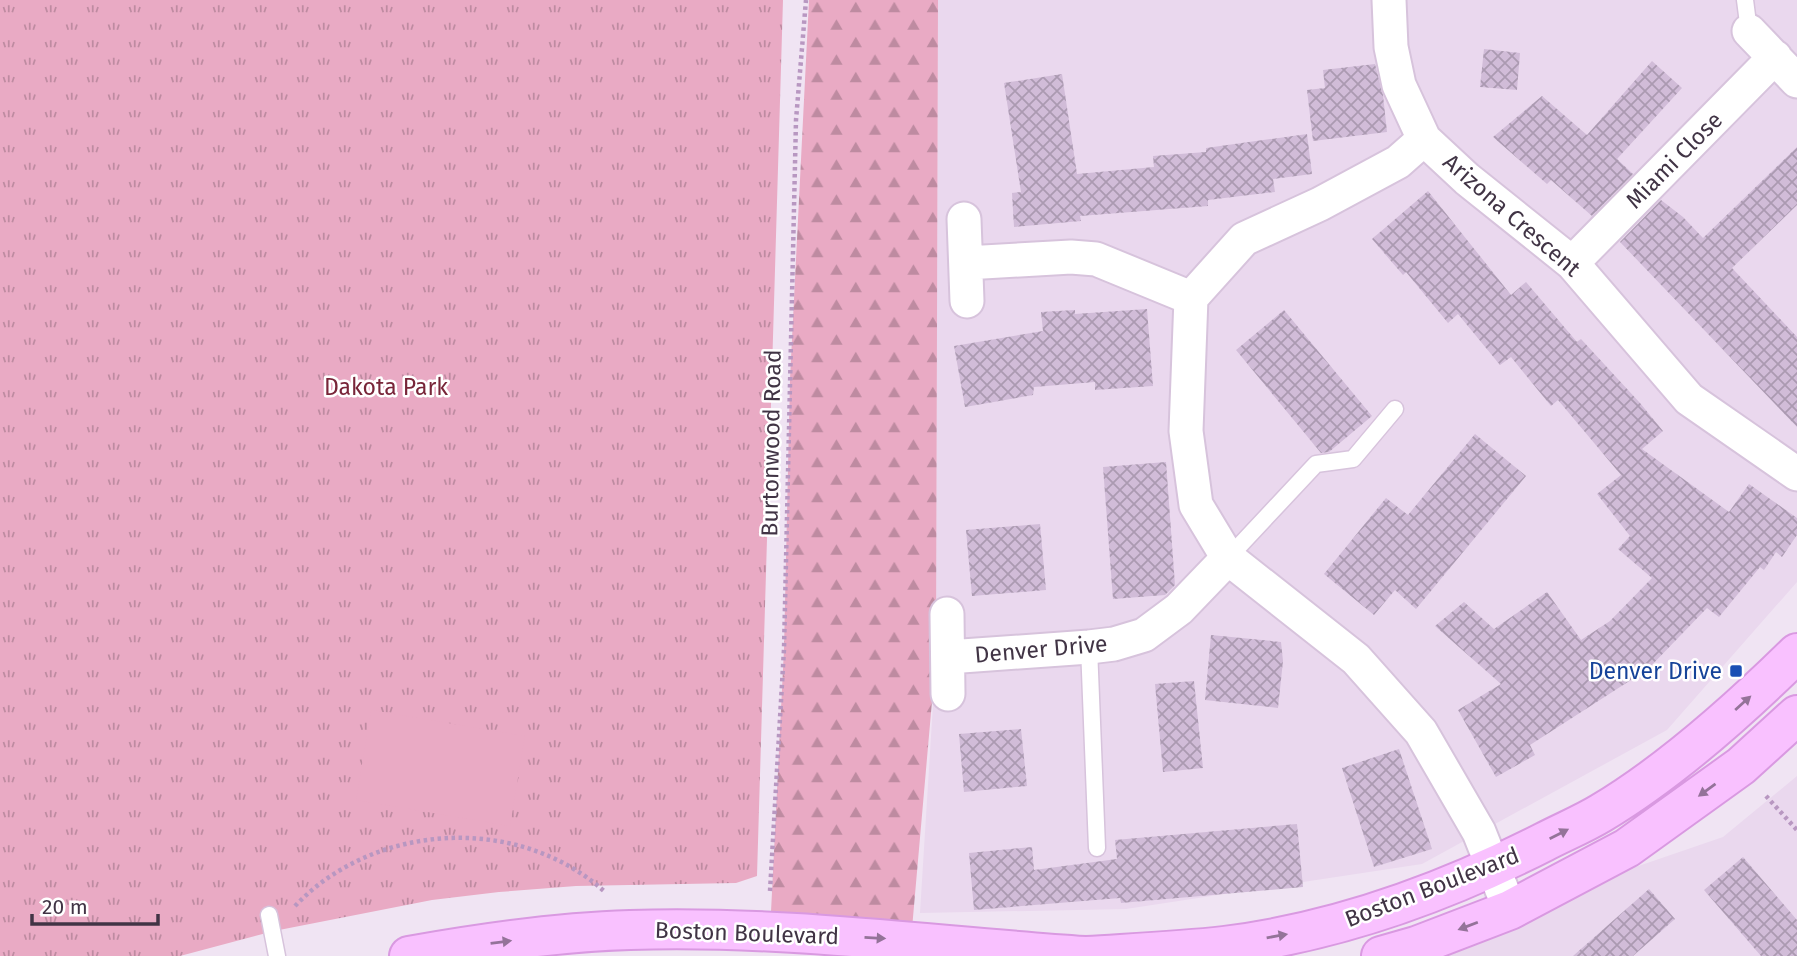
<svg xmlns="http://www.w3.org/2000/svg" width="1797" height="956" font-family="'Fira Sans',sans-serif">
	<defs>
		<pattern id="grass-tufts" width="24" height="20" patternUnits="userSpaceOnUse" patternTransform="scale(1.75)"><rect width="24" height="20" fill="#e9aac4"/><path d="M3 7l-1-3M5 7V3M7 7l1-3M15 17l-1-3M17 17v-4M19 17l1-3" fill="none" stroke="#be8ba1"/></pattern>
		<pattern id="forest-firs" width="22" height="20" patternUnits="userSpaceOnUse" patternTransform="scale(1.75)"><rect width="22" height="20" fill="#e9aac4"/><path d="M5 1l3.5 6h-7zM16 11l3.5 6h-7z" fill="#be8ba1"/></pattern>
		<pattern id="building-cross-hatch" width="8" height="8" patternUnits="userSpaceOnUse" patternTransform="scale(1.75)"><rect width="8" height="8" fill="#d1bcd8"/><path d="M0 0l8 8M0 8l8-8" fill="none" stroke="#ab9ab1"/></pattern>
	</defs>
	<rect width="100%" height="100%" fill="#f0e4f3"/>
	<path fill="#ead8ee" d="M938 0H1797V582L1667 730 1422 864 1126 909 920 913 936 656Z
		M1797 776V956H1422L1510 910 1723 837Z"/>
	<path fill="url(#grass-tufts)" d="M0 0H783L757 876 736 883 576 886 499 892 432 900 274 931 180 956H0Z"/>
	<path fill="url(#forest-firs)" d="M809 0H938L936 656 911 940 770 932 784 649 790 379Z"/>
	<path fill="#e9aac4" d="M371 710 525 736 510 826 356 800Z"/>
	<path fill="url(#building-cross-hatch)" d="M1484 49 1520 53 1517 90 1480 87Z
		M1652 61 1682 88 1617 159 1633 174 1592 216 1551 180 1547 184 1493 137 1542 96 1587 135Z
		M1375 64 1383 95 1387 132 1313 141 1307 90 1325 88 1323 70Z
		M1062 74 1077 174 1154 167 1153 156 1206 152V148L1307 134 1312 174 1273 179 1275 192 1208 200V206L1080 216 1081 221 1014 227 1012 193 1021 192 1004 83Z
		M1797 147V205L1732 268 1797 337V427L1620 242 1661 200 1683 217 1703 238Z
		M1428 191 1511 295 1526 282 1577 342 1581 339 1640 403 1663 431 1642 449 1729 512 1749 484 1797 518V535L1782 557 1776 552 1764 570 1760 567 1719 617 1707 608 1648 669 1530 745 1535 755 1496 777 1458 710 1501 684 1435 626 1464 602 1494 629 1547 592 1581 640 1610 621 1652 578 1618 549 1630 536 1597 494 1621 475 1558 400 1551 406 1511 357 1500 365 1458 314 1448 323 1406 272 1403 275 1372 239Z
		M1147 309 1153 386 1095 390V382L1034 387 1033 395 965 407 954 346 1043 331 1041 312 1075 310V314Z
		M1284 310 1372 416 1329 452 1321 453 1236 350Z
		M1475 434 1526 476 1416 609 1395 590 1374 615 1324 574 1386 498 1408 515Z
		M1166 462 1175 585 1165 595 1113 599 1103 467Z
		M1040 524 1046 590 972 596 966 530Z
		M1211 635 1281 642 1283 661 1278 708 1205 700Z
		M1194 681 1203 768 1163 772 1155 684Z
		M1021 729 1027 786 964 792 959 734Z
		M1399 749 1432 849 1374 867 1342 768Z
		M1297 824 1303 887 1121 903 1120 898 974 910 969 853 1032 847 1034 870 1117 859 1115 840Z
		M1743 857 1797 920V956H1761L1704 890Z
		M1649 889 1675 919 1633 956H1573Z"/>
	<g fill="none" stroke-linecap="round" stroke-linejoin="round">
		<g stroke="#d7c3dc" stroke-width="19">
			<path id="lane" d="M1745 0 1749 31
				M1228 558 1316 464 1353 459 1395 409
				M1089 647 1097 848
				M269 915 277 956"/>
		</g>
		<g stroke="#d7c3dc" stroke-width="37">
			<path id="street" d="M1389 0 1391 47 1399 85 1424 139 1467 179 1572 263 1689 399 1797 474
				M1749 31 1797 81
				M1424 139 1398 162 1320 204 1244 239 1191 298 1186 431 1196 505 1228 558 1356 659 1421 732 1479 832 1510 910
				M964 219 967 301
				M966 263 1071 257 1096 259 1191 298
				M1572 263 1775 57
				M947 614 948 694
				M948 657 1089 647 1114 644 1144 635 1179 609 1228 558"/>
		</g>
		<g stroke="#d999e1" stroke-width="42">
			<path id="secondary" d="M409 956C482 943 556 932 630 930 783 925 934 946 1085 956
				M1087 956C1133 953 1179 951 1224 946 1337 932 1444 893 1544 842 1563 832 1583 824 1601 813 1670 772 1740 709 1797 653
				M1381 956 1416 946 1510 910 1627 848 1741 766 1797 715"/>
		</g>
		<path stroke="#b897c1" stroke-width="4.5" stroke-dasharray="3.5 3.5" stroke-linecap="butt" d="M1766 796 1797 830
			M770 891 784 649 796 120 806 0
			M295 906C375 822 517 814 604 891"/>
		<use href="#lane" stroke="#fff" stroke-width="16"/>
		<use href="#street" stroke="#fff" stroke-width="33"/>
		<use href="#secondary" stroke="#f9c1ff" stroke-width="38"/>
	</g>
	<defs><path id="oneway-solid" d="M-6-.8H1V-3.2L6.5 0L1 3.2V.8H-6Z" transform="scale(1.75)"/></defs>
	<g fill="#947399">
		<use href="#oneway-solid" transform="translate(1743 703) rotate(-42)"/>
		<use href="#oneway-solid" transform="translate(1707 790) rotate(144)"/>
		<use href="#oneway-solid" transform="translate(1559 834) rotate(-27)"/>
		<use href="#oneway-solid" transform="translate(1468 926) rotate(159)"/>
		<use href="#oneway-solid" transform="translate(1277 936) rotate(-10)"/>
		<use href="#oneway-solid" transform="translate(875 938) rotate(3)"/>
		<use href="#oneway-solid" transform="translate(501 942) rotate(-7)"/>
	</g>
	<rect fill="#1a4fb4" stroke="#fff" stroke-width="2.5" x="1729" y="664" width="14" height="14" rx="3.5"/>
	<g text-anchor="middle" stroke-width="5" stroke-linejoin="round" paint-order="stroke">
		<g font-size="23" fill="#413445" stroke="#fff">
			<text transform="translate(1674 160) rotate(-45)" y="8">Miami Close</text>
			<text transform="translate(1512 215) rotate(41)" y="8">Arizona Crescent</text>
			<text transform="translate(771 443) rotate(-89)" y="8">Burtonwood Road</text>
			<text transform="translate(1041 649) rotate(-5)" y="8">Denver Drive</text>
			<text transform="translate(1432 887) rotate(-21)" y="8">Boston Boulevard</text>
			<text transform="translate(747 933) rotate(2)" y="8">Boston Boulevard</text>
		</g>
		<g font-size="23" fill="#782539" stroke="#fff">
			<text x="386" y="395">Dakota Park</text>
		</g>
		<g font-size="23" fill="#164399" stroke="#fff" text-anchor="end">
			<text x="1722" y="679">Denver Drive</text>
		</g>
	</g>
	<path d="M32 914v10h126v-10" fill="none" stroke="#413445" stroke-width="3.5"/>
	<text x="42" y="914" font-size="21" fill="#413445" stroke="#ffffff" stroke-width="5" paint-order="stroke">20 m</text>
</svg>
